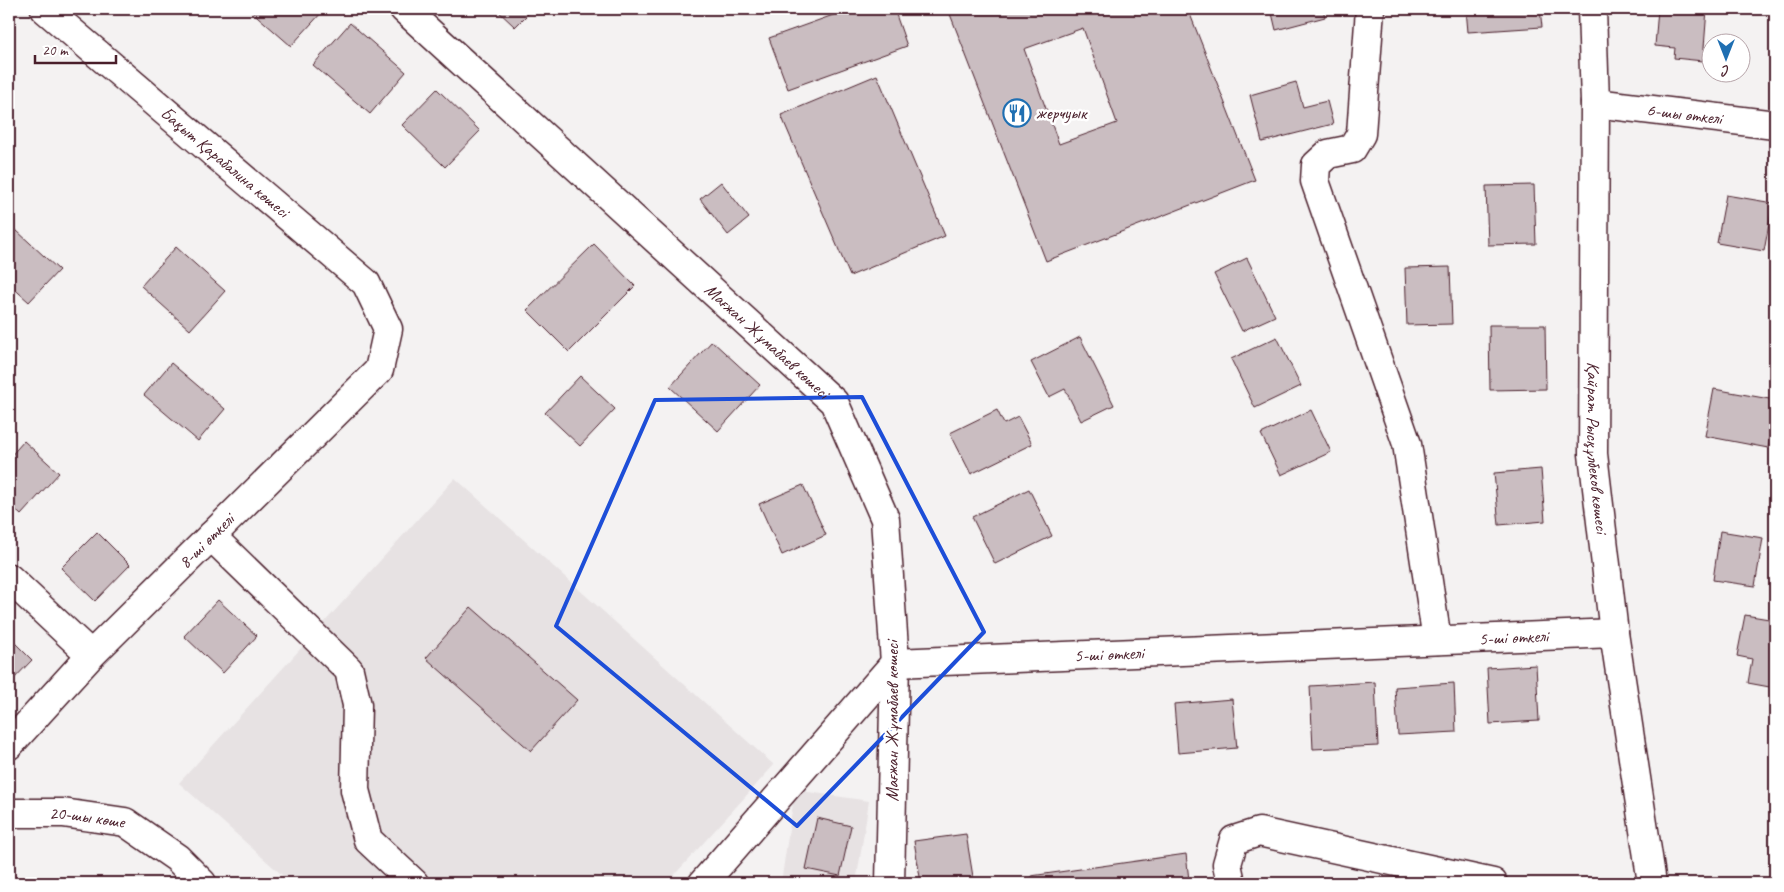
<svg xmlns="http://www.w3.org/2000/svg" width="1784" height="892" font-family="Caveat,sans-serif">
	<rect width="100%" height="100%" fill="#f4f2f2"/>
	<filter id="ink" filterUnits="userSpaceOnUse"><feTurbulence type="fractalNoise" baseFrequency=".02" numOctaves="2"/><feDisplacementMap in="SourceGraphic" scale="10" xChannelSelector="R" yChannelSelector="G"/><feConvolveMatrix kernelMatrix="1 2 1 2 8 2 1 2 1" color-interpolation-filters="sRGB"/></filter>
	<g filter="url(#ink)">
		<path fill="#e7e2e3" d="M455 478 774 765 667 883H291L179 783Z
			M795 790 869 801 856 883H781Z"/>
		<path fill="#cabdc1" stroke="#4a1f2b" fill-rule="evenodd" d="M249 9H321L323 11 291 46Z
			M496 9H533L515 27Z
			M850 9H894L907 46 788 89 769 38Z
			M948 9H1188L1255 180 1046 261ZM1083 28 1117 123 1059 144 1024 49Z
			M1271 9H1323L1325 17 1276 30Z
			M1466 9H1540L1542 27 1468 32Z
			M1658 9H1707L1703 61 1674 58 1675 48 1655 46Z
			M350 23 406 72 370 114 313 65Z
			M877 75 945 236 850 276 781 115Z
			M1296 82 1303 107 1327 101 1333 124 1262 142 1250 95Z
			M437 89 480 131 445 167 402 125Z
			M721 182 749 218 728 235 700 199Z
			M1534 185 1536 244 1488 245 1486 186Z
			M1726 195 1773 203 1764 251 1717 243Z
			M16 230 59 270 29 302 9 284V239Z
			M594 244 635 286 569 352 527 310Z
			M176 247 225 291 190 330 141 286Z
			M1247 258 1275 316 1242 331 1214 274Z
			M1450 267 1452 324 1407 325 1405 268Z
			M1489 325H1545L1546 389 1490 390Z
			M1080 337 1114 405 1081 421 1065 389 1049 397 1031 362Z
			M1277 337 1301 386 1255 408 1231 359Z
			M712 341 760 385 718 431 670 387Z
			M171 363 225 409 198 441 144 395Z
			M580 376 615 409 580 446 545 413Z
			M1714 389 1775 400V410L1768 448 1705 436Z
			M997 410 1004 424 1018 417 1032 444 971 474 950 433Z
			M1311 410 1331 452 1281 475 1261 434Z
			M24 441 59 473 21 515 9 504V458Z
			M1541 469 1545 521 1499 525 1494 473Z
			M803 485 826 535 782 555 759 504Z
			M1029 489 1052 536 995 564 972 517Z
			M1720 531 1763 538 1755 586 1713 580Z
			M97 532 130 565 95 601 61 568Z
			M218 600 257 636 223 673 184 636Z
			M471 607 577 700 531 751 426 658Z
			M1745 615 1775 620V688L1748 683 1752 659 1737 656Z
			M9 637 32 660 9 684Z
			M1536 665 1539 721 1490 724 1487 668Z
			M1375 682 1378 746 1313 749 1310 686Z
			M1454 683 1456 732 1398 735 1395 687Z
			M1232 699 1237 748 1178 753 1174 704Z
			M817 818 851 826 840 876 806 869Z
			M966 834 974 883H921L914 841Z
			M1186 854 1189 880 1165 883H1032L1031 876Z"/>
		<g fill="none" stroke-linecap="round" stroke-linejoin="round">
			<g stroke="#4a1f2b" stroke-width="31">
				<g id="minor">
					<path id="s1" d="M404 9 834 402 885 519 895 663 890 883"/>
					<path d="M1370 9 1361 134 1352 149 1328 154 1316 165 1315 181 1407 444 1437 640"/>
					<path id="s2" d="M1592 9 1595 103 1593 454 1614 633 1652 883"/>
					<path id="s3" d="M1595 103 1775 125"/>
					<path d="M211 536 349 670 357 705 355 790 368 840 414 883"/>
					<path d="M9 578 91 655"/>
					<path id="s4" d="M9 745 91 655 379 370 388 329 366 283 45 9"/>
					<path id="s5" d="M9 813H63L125 822 177 858 202 883"/>
					<path id="s6" d="M703 883 895 663 1614 633"/>
					<path d="M1231 883 1227 864 1234 840 1259 832 1493 883"/>
				</g>
			</g>
			<use href="#minor" stroke="#fff" stroke-width="28"/>
		</g>
	</g>
	<path fill="none" stroke="#1d4ed8" stroke-width="4" stroke-linejoin="round" d="M862 397 984 632 797 826 556 626 655 400Z"/>
	<defs>
		<g id="restaurant-ring" transform="scale(1.4375)"><circle r="9.5" fill="#fff" stroke="#1f6fb2" stroke-width="1.5"/><path d="M-5-6h1v4h1v-4h1v4h1v-4h1v5L-1.5 .5V6h-2V.5L-5-1ZM5-6V6H3V1.5H1.5Q1.5-4 5-6Z" fill="#1f6fb2"/></g>
	</defs>
	<g fill-rule="evenodd">
		<use href="#restaurant-ring" x="1017" y="113"/>
	</g>
	<g text-anchor="middle" stroke-width="5" stroke-linejoin="round" paint-order="stroke">
		<g font-size="18" fill="#4a1f2b" stroke="#fff" text-anchor="start">
			<text x="1036" y="119">жерчуык</text>
		</g>
		<g font-size="18" fill="#4a1f2b" stroke="#fff">
			<text dy="6" stroke="none"><textPath href="#s3" startOffset="90">6-шы өткелі</textPath></text>
			<text transform="translate(225 162) rotate(40)" y="6">Бақыт Қарабалина көшесі</text>
			<text dy="6" stroke="none"><textPath href="#s1" startOffset="492">Мағжан Жұмабаев көшесі</textPath></text>
			<text dy="6" stroke="none"><textPath href="#s2" startOffset="439">Қайрат Рысқұлбеков көшесі</textPath></text>
			<text dy="6" stroke="none"><textPath href="#s4" startOffset="284">8-ші өткелі</textPath></text>
			<text dy="6" stroke="none"><textPath href="#s6" startOffset="911">5-ші өткелі</textPath></text>
			<text dy="6" stroke="none"><textPath href="#s6" startOffset="506">5-ші өткелі</textPath></text>
			<text transform="translate(892 721) rotate(-90)" y="6">Мағжан Жұмабаев көшесі</text>
			<text dy="6" stroke="none"><textPath href="#s5" startOffset="78">20-шы көше</textPath></text>
		</g>
	</g>
	<rect width="1784" height="892" fill="none" stroke="#fff" stroke-width="30"/>
	<rect x="15" y="15" width="1754" height="862" fill="none" stroke="#4a1f2b" stroke-width="2" filter="url(#ink)"/>
	<g transform="translate(1726 58) rotate(180)"><circle r="24" fill="#ffffff" stroke="#b7a5aa"/>
	<path d="M0-4L9 19L0 12L-9 19Z" fill="#1f6fb2"/>
	<text y="-8" font-size="14" font-weight="bold" text-anchor="middle" fill="#4a1f2b">С</text>
	</g>
	<path d="M35 55v8h81v-8" fill="none" stroke="#4a1f2b" stroke-width="2.5"/>
	<text x="42" y="55" font-size="15" fill="#4a1f2b" stroke="#ffffff" stroke-width="4" paint-order="stroke">20 m</text>
</svg>
